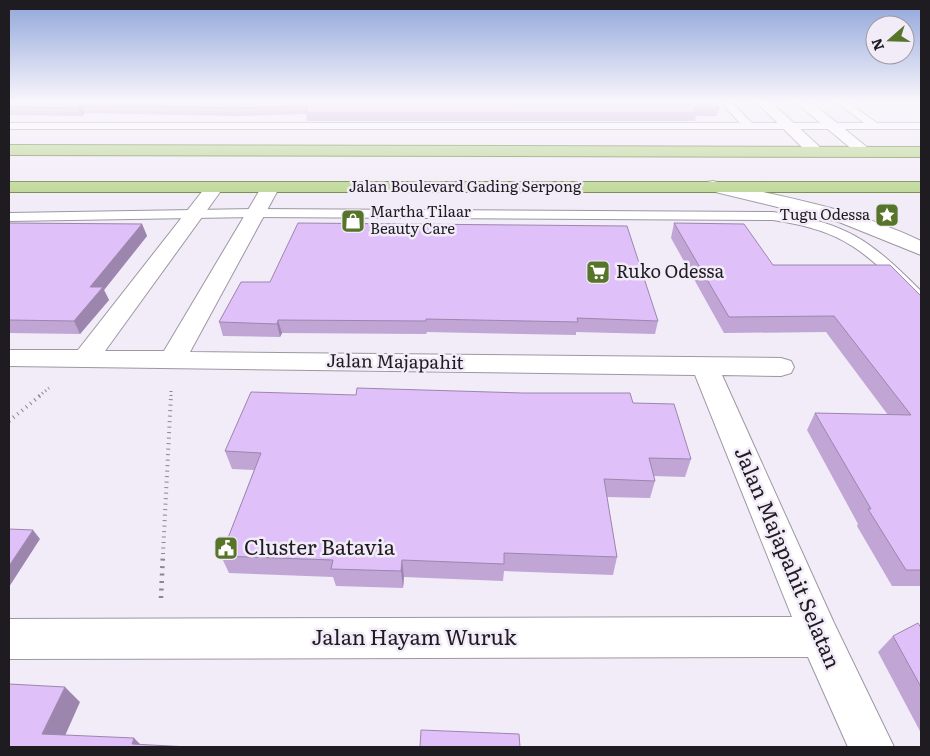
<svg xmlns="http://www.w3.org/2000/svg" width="930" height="756" font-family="Literata,serif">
	<rect width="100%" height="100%" fill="#f2ebf8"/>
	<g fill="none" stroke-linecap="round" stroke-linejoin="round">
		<g stroke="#9d97a2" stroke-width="2">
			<path id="service" d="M720 101H730L752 123H864L835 101H846L877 123H921V129H9V123H740Z
				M255 209 773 212C847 223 869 239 921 291V305L915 303C866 252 846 231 773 220L255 217 9 221V213Z"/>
		</g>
		<g stroke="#9d97a2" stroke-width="2">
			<path id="minor" d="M755 101H770L822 149 824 152 822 155H810Z
				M794 101H810L873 152 871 155H859Z
				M214 183 220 184 223 188 105 351H164L261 188 264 184H276L279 188 190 352 781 358 791 361 794 367 791 373 781 376 722 375 834 623 894 747H848L808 657 9 659V619L792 617 695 375 9 366V350H78L208 184Z"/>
		</g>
		<g stroke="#9d97a2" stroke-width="2">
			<path id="tertiary" d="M713 181C784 197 856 209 921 241V255L839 222 707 190 704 186 707 182Z"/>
		</g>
		<g stroke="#648235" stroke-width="2">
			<path id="primary" d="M9 145 921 147V157L9 155Z
				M9 182H921V192H9Z"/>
		</g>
		<path stroke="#8b8690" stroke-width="3" stroke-dasharray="1 3" stroke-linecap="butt" d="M39 396 49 388
			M171 396V390"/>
		<path stroke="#8b8690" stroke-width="4" stroke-dasharray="1 4.5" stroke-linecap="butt" d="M9 421 41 395
			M163 554 171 395"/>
		<path stroke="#8b8690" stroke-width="4.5" stroke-dasharray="2 5.5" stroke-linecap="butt" d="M161 598 163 553"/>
		<use href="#service" fill="#fff" fill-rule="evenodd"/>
		<use href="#minor" fill="#fff" fill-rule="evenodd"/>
		<use href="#tertiary" fill="#fff" fill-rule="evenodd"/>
		<use href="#primary" fill="#b8d58c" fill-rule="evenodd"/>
	</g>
	<path fill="#c0a5d5" d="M9 101 720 108 717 116H696L695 121H307L306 114 236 116 85 113 82 116 9 115Z
		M9 223 142 224 147 236 104 290 109 300 80 334 9 333Z
		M674 223 773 265 921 296V586H892L857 526 858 524 807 430 815 413 888 415 826 332 724 333 671 238Z
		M241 282 658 321 655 334 576 332V335L427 332 426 334 282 333 280 337 223 336 219 322Z
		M633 403 691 459 685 477 654 476 655 481 650 498 607 497 617 557 613 575 504 571 503 581 404 577 403 588 336 586 333 577 229 573 221 556 254 470 232 469 225 451Z
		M921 628V733L878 652 893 636Z"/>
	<path fill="#9c86ae" d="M82 105 85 113 82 116 78 108Z
		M142 224 147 236 104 290 109 300 80 334 74 321 90 287Z
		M278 320 282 333 280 337 277 324Z
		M33 530 40 539 9 587V566Z
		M402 560 404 577 403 588 401 571Z
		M65 687 80 702 60 747 42 734Z
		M134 738 143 747 132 744Z"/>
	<path fill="#dfc0f8" stroke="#9c86ae" d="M9 101H714L720 108H693L697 113H306L308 106 234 108 82 105 78 108 9 107Z
		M9 223 142 224 90 287H103L74 321 9 320Z
		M298 223 627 226 658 321 577 318 578 322 426 319V321L278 320 277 324 219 322 241 282H270Z
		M674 223 744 224 773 265H890L921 296V570H906L868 509H871L815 413 911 415 834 316 729 317Z
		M357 388 523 393H630L633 403 674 404 691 459 649 458 655 481 604 479 617 557 504 553V564L402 560 401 571 331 569 333 560 221 556 261 453 225 451 251 392 356 395Z
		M9 529 33 530 9 566Z
		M918 623 921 628V687L893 636Z
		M9 684 65 687 42 734 134 738 132 744 189 747H9Z
		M421 730 519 734 520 747H420Z"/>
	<linearGradient id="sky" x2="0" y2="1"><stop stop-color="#90a5da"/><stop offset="0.49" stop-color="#f9f6fc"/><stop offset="1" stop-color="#f9f6fc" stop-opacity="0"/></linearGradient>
	<rect width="930" height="207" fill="url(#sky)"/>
	<defs>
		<g id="sight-square" transform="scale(1.25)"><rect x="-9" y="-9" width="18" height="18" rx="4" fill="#57752a" stroke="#f2ebf8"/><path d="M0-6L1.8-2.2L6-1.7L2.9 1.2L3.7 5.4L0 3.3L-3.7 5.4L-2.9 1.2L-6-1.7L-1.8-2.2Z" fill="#fff"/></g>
		<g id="shop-square" transform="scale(1.25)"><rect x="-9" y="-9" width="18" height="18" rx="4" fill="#57752a" stroke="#f2ebf8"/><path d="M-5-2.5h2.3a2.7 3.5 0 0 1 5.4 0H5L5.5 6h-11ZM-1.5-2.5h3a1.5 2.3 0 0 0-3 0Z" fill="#fff"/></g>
		<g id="supermarket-square" transform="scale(1.25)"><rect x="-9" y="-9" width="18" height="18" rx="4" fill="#57752a" stroke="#f2ebf8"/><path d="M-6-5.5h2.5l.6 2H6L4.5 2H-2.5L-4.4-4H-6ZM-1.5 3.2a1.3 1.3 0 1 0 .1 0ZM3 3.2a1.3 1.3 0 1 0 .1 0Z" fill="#fff"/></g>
		<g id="civic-square" transform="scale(1.25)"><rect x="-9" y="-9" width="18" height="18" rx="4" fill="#57752a" stroke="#f2ebf8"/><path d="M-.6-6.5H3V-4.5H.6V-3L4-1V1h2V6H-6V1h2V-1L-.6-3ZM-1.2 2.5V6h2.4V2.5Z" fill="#fff"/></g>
	</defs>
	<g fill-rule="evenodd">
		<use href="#sight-square" x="887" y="215"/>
		<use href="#shop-square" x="353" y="221"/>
		<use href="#supermarket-square" x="598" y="272"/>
		<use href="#civic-square" x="226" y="548"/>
	</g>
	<g text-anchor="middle" stroke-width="5" stroke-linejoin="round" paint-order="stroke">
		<g font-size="15" fill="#1f1c21" stroke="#f2ebf8">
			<text x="465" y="192">Jalan Boulevard Gading Serpong</text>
		</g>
		<g font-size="15" fill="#1f1c21" stroke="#f2ebf8" text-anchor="start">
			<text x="370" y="217">Martha Tilaar<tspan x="370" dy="17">Beauty Care</tspan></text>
			<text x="870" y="220" text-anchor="end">Tugu Odessa</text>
		</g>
		<g font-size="18" fill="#1f1c21" stroke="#f2ebf8" text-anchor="start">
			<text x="616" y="278">Ruko Odessa</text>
		</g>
		<g font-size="18" fill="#1f1c21" stroke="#f2ebf8">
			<text transform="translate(395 362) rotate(1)" y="6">Jalan Majapahit</text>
		</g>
		<g font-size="21" fill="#1f1c21" stroke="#f2ebf8" text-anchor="start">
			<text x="244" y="555">Cluster Batavia</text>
		</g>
		<g font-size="21" fill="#1f1c21" stroke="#f2ebf8">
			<text transform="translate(787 558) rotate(67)" y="7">Jalan Majapahit Selatan</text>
			<text x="414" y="645">Jalan Hayam Wuruk</text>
		</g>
	</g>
	<rect width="930" height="756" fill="none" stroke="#1f1c21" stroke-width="20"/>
	<g transform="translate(890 40) rotate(250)"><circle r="24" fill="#f2ebf8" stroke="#9e98a2"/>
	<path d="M0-4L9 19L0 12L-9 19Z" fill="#57752a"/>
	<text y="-8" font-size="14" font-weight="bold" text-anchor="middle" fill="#1f1c21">N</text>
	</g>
</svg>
